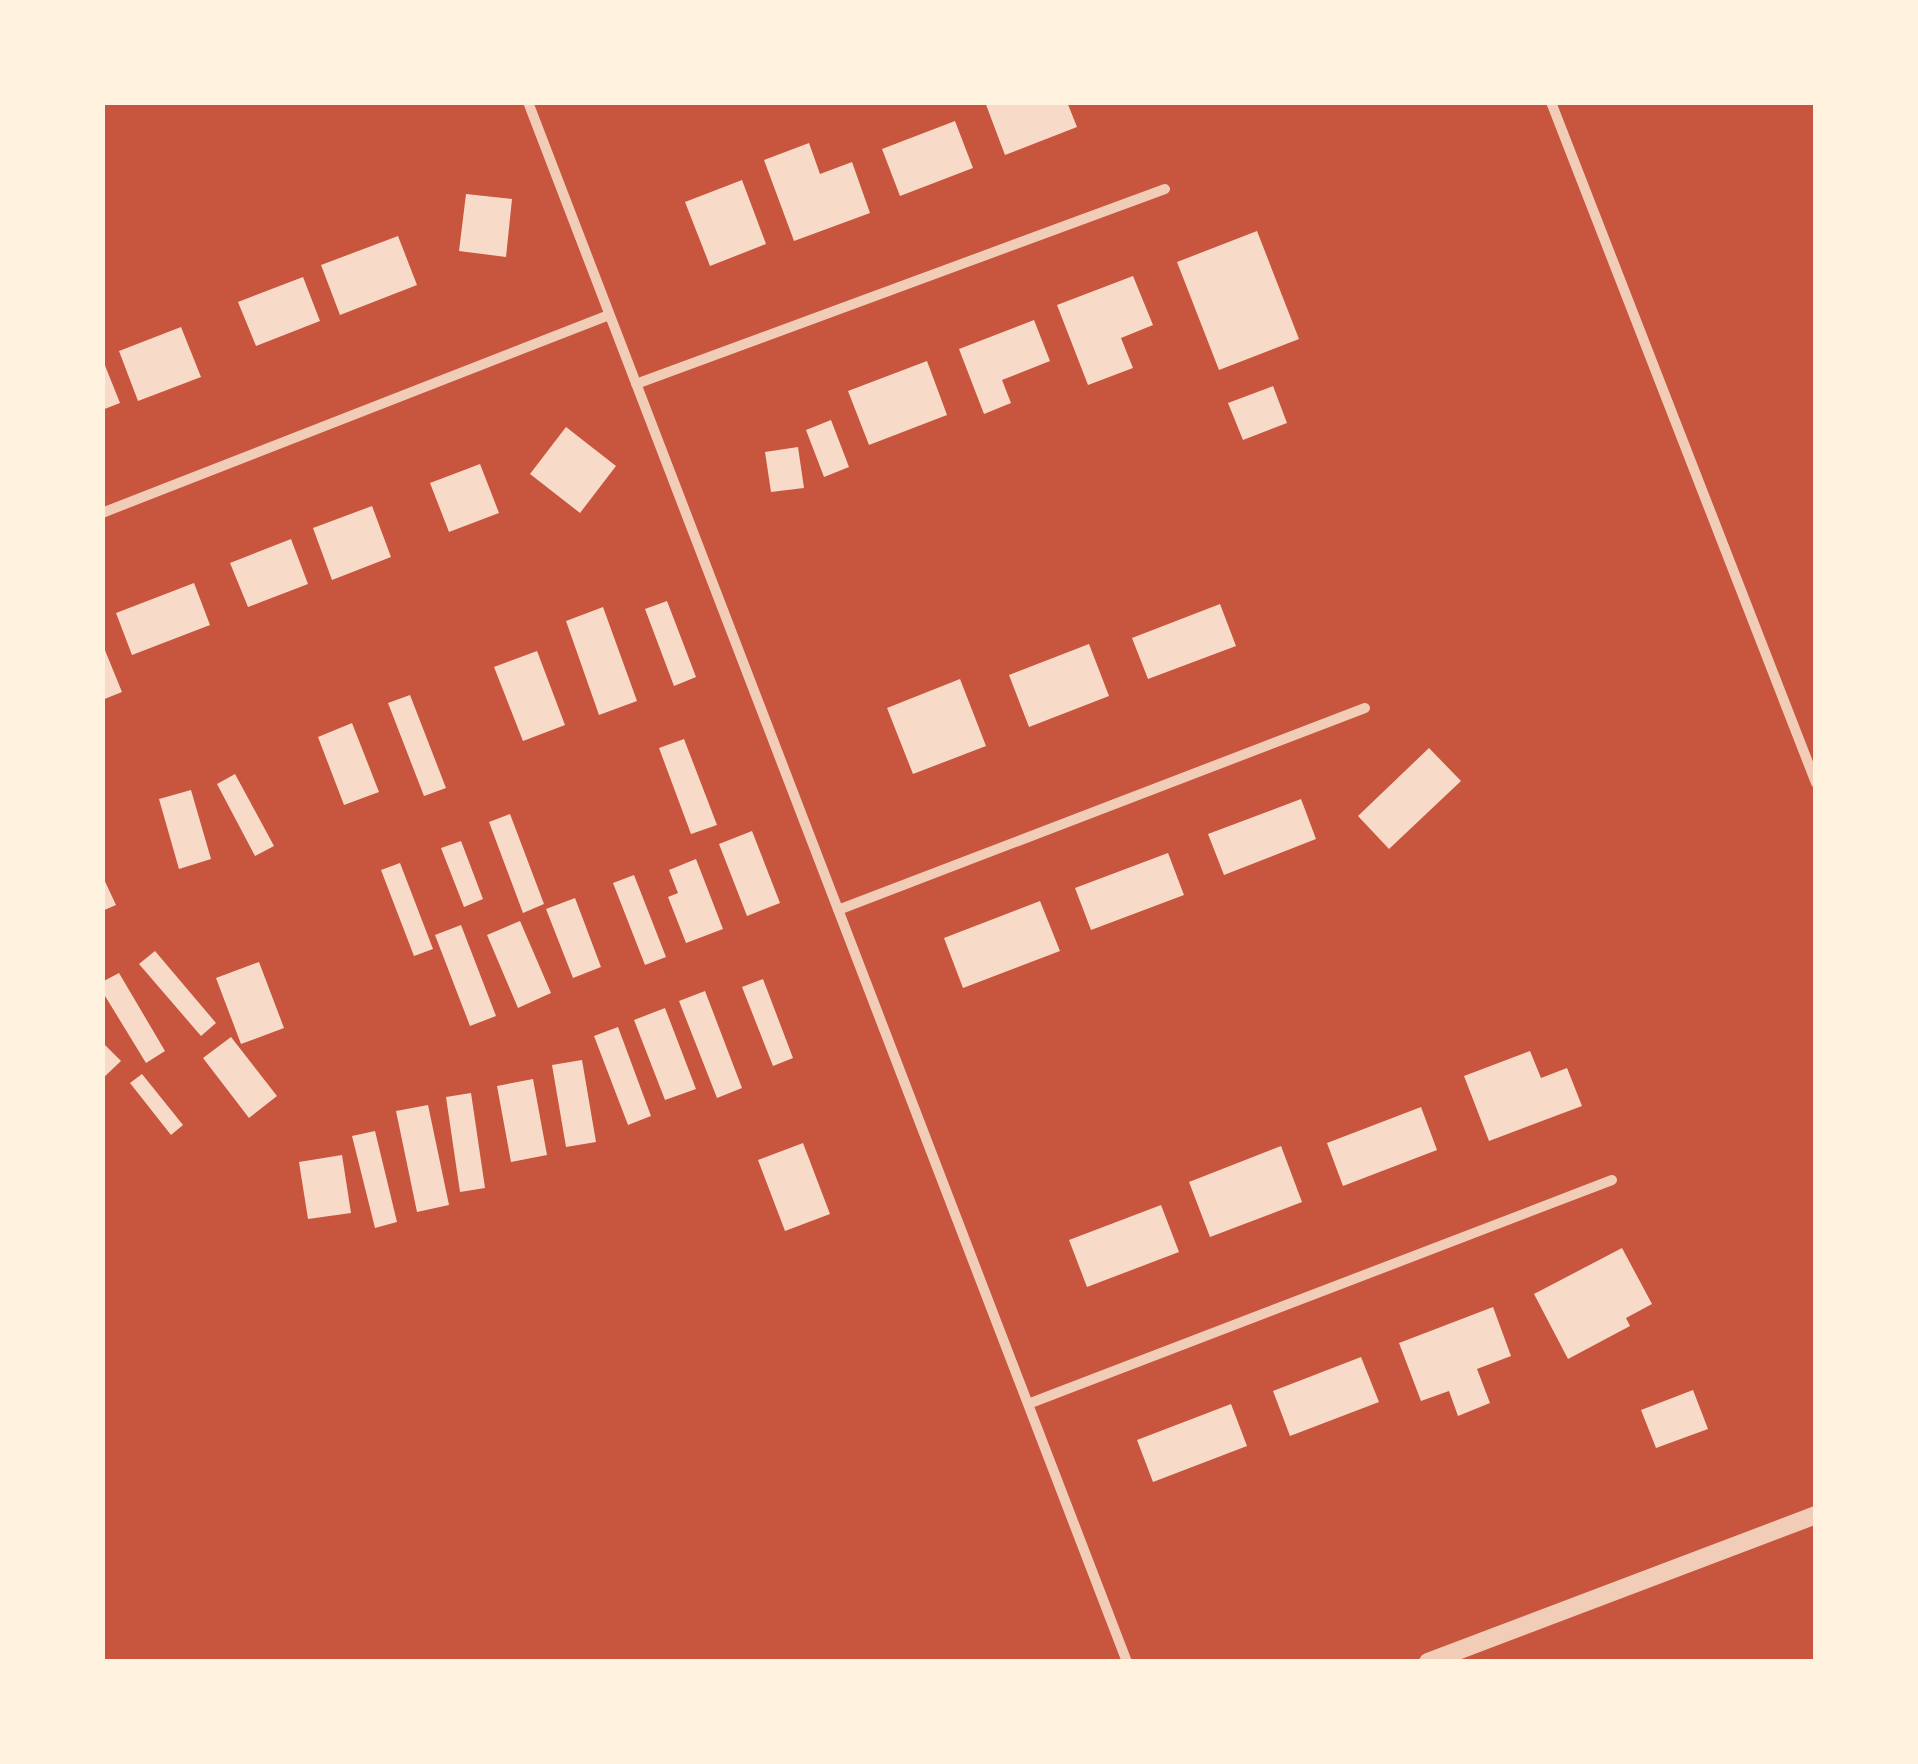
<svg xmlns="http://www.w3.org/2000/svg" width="1918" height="1764" font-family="'Crimson Pro',serif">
	<rect width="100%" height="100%" fill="#c8553d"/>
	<path fill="#f7dbc8" d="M985 102H1067L1077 127 1005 155Z
		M955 121 973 168 900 196 882 149Z
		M809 143 820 174 852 162 870 213 794 241 764 160Z
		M742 180 766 244 710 266 685 202Z
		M466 194 512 199 506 257 459 251Z
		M1257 231 1299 339 1219 370 1177 262Z
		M398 236 417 285 340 315 321 265Z
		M1133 276 1153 325 1121 338 1133 368 1088 385 1057 305Z
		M303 277 320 321 256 346 238 302Z
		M1034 320 1050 361 1002 380 1011 403 984 414 959 349Z
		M181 327 201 377 138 401 119 351Z
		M102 358 120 403 102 410Z
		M927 361 947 415 869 445 848 391Z
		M1273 386 1287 423 1243 440 1228 403Z
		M831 420 849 467 824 477 806 430Z
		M566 427 616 466 580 513 530 474Z
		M798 447 804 488 771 492 765 452Z
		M480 464 499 513 449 532 430 483Z
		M372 506 391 557 332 580 313 528Z
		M291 539 308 584 248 607 230 563Z
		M194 583 210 625 132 655 116 613Z
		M667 601 696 677 674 686 645 609Z
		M1220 604 1236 646 1148 679 1132 638Z
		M603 607 637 701 599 715 566 621Z
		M102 643 122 692 102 700Z
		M1089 644 1109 696 1029 727 1009 675Z
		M537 651 565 725 523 741 494 667Z
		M960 679 986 746 913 774 887 708Z
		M410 695 446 788 424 796 388 703Z
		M352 723 379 792 344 805 318 737Z
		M684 739 717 825 691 834 659 748Z
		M1429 748 1461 781 1389 849 1358 816Z
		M235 774 274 846 255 856 217 784Z
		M191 790 211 859 179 869 159 799Z
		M1301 799 1316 839 1224 875 1208 834Z
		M510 814 544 904 523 913 489 822Z
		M752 831 780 903 747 916 719 844Z
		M461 841 483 899 464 907 441 848Z
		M1168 853 1184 895 1091 930 1075 888Z
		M696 859 723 929 686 943 668 897 678 893 669 870Z
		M400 863 433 949 414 956 381 870Z
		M102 875 116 905 102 911Z
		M634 875 666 957 645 965 613 883Z
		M575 898 601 967 573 978 546 909Z
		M1040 901 1060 951 963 988 944 938Z
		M520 921 551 993 518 1008 487 935Z
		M461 925 496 1016 470 1026 435 935Z
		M155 951 216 1023 201 1036 139 964Z
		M259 962 284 1028 241 1044 216 978Z
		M119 973 165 1051 146 1063 102 991V982Z
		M763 979 793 1058 773 1066 742 987Z
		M705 991 742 1088 717 1098 679 1001Z
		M665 1008 696 1089 665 1100 634 1020Z
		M618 1027 651 1116 628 1125 594 1036Z
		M231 1037 277 1096 249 1118 203 1058Z
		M102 1042 121 1061 102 1079Z
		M1530 1051 1541 1078 1567 1068 1582 1106 1489 1141 1464 1076Z
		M582 1060 596 1142 566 1147 552 1065Z
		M142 1074 183 1125 171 1135 130 1083Z
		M533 1079 547 1155 511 1162 497 1086Z
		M471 1093 485 1188 460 1192 446 1097Z
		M428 1105 449 1205 417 1212 396 1111Z
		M1421 1107 1437 1150 1343 1186 1327 1143Z
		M375 1131 397 1222 375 1228 352 1136Z
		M803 1143 830 1214 785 1231 758 1160Z
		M1281 1146 1302 1202 1210 1237 1189 1182Z
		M342 1155 351 1213 308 1219 299 1162Z
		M1161 1205 1179 1252 1087 1287 1069 1240Z
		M1622 1248 1652 1304 1626 1318 1630 1326 1568 1359 1534 1294Z
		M1493 1307 1511 1356 1477 1369 1490 1403 1458 1416 1449 1391 1421 1401 1399 1343Z
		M1361 1357 1379 1402 1290 1436 1273 1391Z
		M1693 1390 1708 1429 1656 1448 1641 1410Z
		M1231 1404 1247 1446 1153 1482 1137 1440Z"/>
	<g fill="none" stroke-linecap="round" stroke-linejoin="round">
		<path stroke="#f1ccb7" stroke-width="10" d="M528 102 1127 1662
			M1551 102 1816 783
			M636 384 1165 189
			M102 513 609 315
			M838 910 1365 708
			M1028 1404 1612 1180"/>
		<path stroke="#f1ccb7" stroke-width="18" d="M1428 1662 1816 1515"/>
	</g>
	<rect width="1918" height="1764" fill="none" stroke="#fff3e0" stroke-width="210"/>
</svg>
